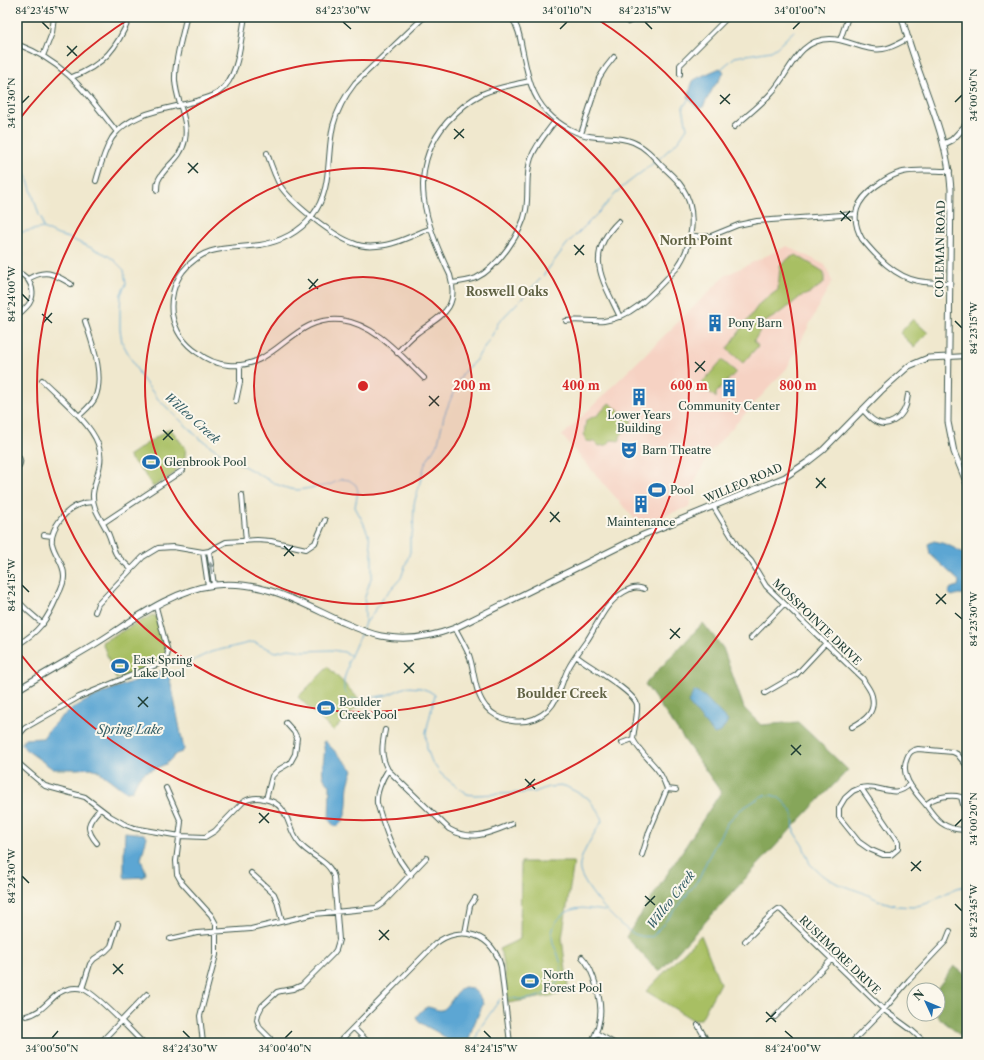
<svg xmlns="http://www.w3.org/2000/svg" width="984" height="1060" font-family="'Libre Caslon Text',serif">
	<rect width="100%" height="100%" fill="#fbf7ec"/>
	<filter id="ink" filterUnits="userSpaceOnUse"><feTurbulence type="fractalNoise" baseFrequency=".025" numOctaves="2"/><feDisplacementMap in="SourceGraphic" scale="8" xChannelSelector="R" yChannelSelector="G"/><feConvolveMatrix kernelMatrix="1 2 1 2 8 2 1 2 1" color-interpolation-filters="sRGB"/></filter>
	<filter id="wash" filterUnits="userSpaceOnUse"><feTurbulence type="fractalNoise" baseFrequency=".012" numOctaves="4" result="noise"/><feDisplacementMap in="SourceGraphic" scale="16" xChannelSelector="R" yChannelSelector="G"/><feGaussianBlur stdDeviation="0.9" result="paint"/><feColorMatrix in="noise" values="0 0 0 0 0 0 0 0 0 0 0 0 0 0 0 0 0 1.4 0 .05"/><feComposite in="paint" operator="in"/></filter>
	<g filter="url(#wash)">
		<rect width="100%" height="100%" fill="#f0e8ce"/>
		<path fill="#f6d2c3" d="M787 246 825 265 832 281 787 368 711 451 696 479 689 507 639 524 562 436 726 275Z"/>
		<path fill="#a8bf64" stroke="#647e4c" d="M796 255 824 272V283L810 293 800 297 783 311 765 322 754 341 758 346 743 363 727 349 760 303 778 290 780 266 789 258Z
			M913 319 928 333 914 347 900 333Z
			M722 360 736 372 716 393V398L701 384Z
			M609 403 632 420 629 427 620 436V441L611 440 607 445 599 446 595 442 586 441 584 434 586 420 598 415Z
			M170 428 186 449 184 463 178 464 174 474 153 487 143 472 128 456Z
			M152 615 156 616 166 651C162 666 130 674 116 679L102 642Z
			M328 667 362 702 333 731 298 697Z
			M521 862H574L562 938 568 987 562 994 508 1003 503 958 499 949 520 939Z
			M701 935 720 983 701 1019H697L693 1020 646 991Z"/>
		<path fill="#86a65a" stroke="#527247" d="M703 623 723 648 744 708 761 725 798 722 848 770 793 827 659 972 626 937 721 792 645 684Z
			M954 966 967 976V1043H964L962 1037 935 1014H938V990H936Z"/>
		<path fill="#5ba6d3" stroke="#3d7284" d="M720 68 724 73 713 88 703 107 698 109 688 97C690 92 691 85 693 81 694 79 716 70 720 68Z
			M934 541C945 543 958 549 967 556V595L959 594 952 596 948 593 951 588 958 586 959 581 930 554 928 544Z
			M164 669H166L168 672 172 688 184 750 182 752 176 754 166 764 146 772 139 777 132 791 127 792 122 789 97 770 91 768 78 769H53L25 749 22 743 25 739 43 738C69 697 123 688 164 669Z
			M694 691 705 697 728 721 721 732 714 734 688 703Z
			M325 741 353 770C351 775 349 781 348 786 346 801 350 814 338 826H334L329 820 330 785C319 778 323 767 324 756 325 751 324 747 323 742Z
			M125 832 144 834 147 837 141 859 146 873 144 877 125 878 124 876V853Z
			M464 987C474 987 480 995 483 1004L472 1029 468 1043H449C442 1030 421 1028 416 1017L422 1010 427 1007C432 1007 437 1011 442 1010 449 1008 455 991 464 987Z"/>
		<g fill="none" stroke-linecap="round" stroke-linejoin="round">
			<path stroke="#5ba6d3" stroke-width="1" d="M721 69 735 57 771 51 776 48 794 31
				M17 153 30 186 39 215 41 217 43 227
				M659 159 679 140 687 128 683 107 690 98
				M17 233 43 228 58 235 69 238 105 254 113 259 124 270 126 284 121 294 120 309V329L122 342 141 377 158 399 199 438 222 454 278 485 290 489 298 490 329 485 342 479 349 480 356 485 358 491 355 507 363 522 369 536 372 555V575L364 600 365 602C364 610 367 620 363 628
				M366 623 384 597 401 578 410 552V539L413 531 414 504 425 464 438 442 444 416 457 383 465 370 475 361 485 346 494 332 498 323 543 276 567 244 601 210 620 189 656 161
				M361 633 348 662V667L344 679V691L351 698 358 700 387 695 406 687 421 688 429 691 435 695 426 732 427 749 432 762 441 774 457 787 467 794 474 795 520 793 535 792 548 787 565 786 588 798 600 814 602 821C595 833 577 858 580 871 584 888 621 930 637 935 641 937 648 936 652 937L680 904 700 877 707 860 727 823 740 810 762 796 771 795 778 797 786 804 793 814 794 832 803 846 810 864 822 875 838 884 864 893 878 900 897 906 913 907 928 903 956 888 967 886
				M168 675 183 669 196 659 211 652 253 642 276 652 289 649 304 651 332 650 344 652 350 655
				M20 743 25 746
				M509 998C515 998 521 1000 527 999 547 997 566 982 560 961 558 953 553 946 552 938 551 924 562 912 575 909 584 907 596 910 605 911
				M476 1043 478 1031 500 999"/>
		</g>
	</g>
	<g filter="url(#ink)">
		<g fill="none" stroke-linecap="round" stroke-linejoin="round">
			<g stroke="#3e574b" stroke-width="6">
				<path id="minor" d="M424 17 355 83C344 97 337 110 333 126 326 157 333 189 312 216 300 232 280 242 260 245 229 249 205 244 183 271 174 283 170 299 172 314 175 330 184 344 198 353 207 360 217 364 228 365 277 370 291 315 341 320 375 324 401 356 424 378
					M511 17C518 26 520 37 522 48 527 71 530 94 547 112 560 126 579 136 597 137 610 138 622 137 633 142 645 147 653 156 661 165 668 172 676 178 682 187 698 211 693 246 676 269 655 290 635 317 604 321 591 322 579 319 566 321
					M628 22 638 17
					M840 40 848 17
					M17 44C67 63 85 92 117 132
					M43 56 52 33 54 17
					M680 74V65L728 17
					M72 77C104 65 117 48 130 17
					M734 127C746 116 761 105 772 92 790 73 797 39 830 39 848 39 866 52 883 49 892 48 901 42 909 38
					M581 134 599 78 606 67 614 57
					M267 153C271 165 275 177 281 187 294 205 333 236 353 243 360 246 369 247 377 246 395 245 413 235 429 229
					M96 181C100 167 104 151 112 138 129 112 169 109 197 101 205 98 213 97 219 92 240 76 240 41 245 17
					M157 190C157 187 157 184 158 181 164 166 181 160 185 140 189 120 176 101 175 80 174 59 183 37 186 17
					M619 221C583 255 603 280 620 317
					M690 235 701 237 711 236 738 225 757 221 856 214
					M17 272C30 277 37 291 29 304 26 308 21 312 17 316
					M28 279C46 268 54 274 71 284
					M452 283C460 282 468 281 476 278 497 268 522 233 526 210 529 193 525 175 531 158 536 144 547 132 556 120
					M949 283C939 283 928 283 918 281 895 277 876 256 862 239 849 216 857 200 876 186 884 180 893 174 903 172 918 169 935 171 950 171
					M397 353C403 346 409 339 417 333 440 316 460 310 450 275 426 224 405 171 447 122 457 111 468 101 482 94 497 87 514 85 529 81
					M949 357 967 356
					M42 380C58 396 91 423 98 444 105 464 95 476 93 494 92 509 101 518 107 531 111 538 112 547 116 554 120 559 126 564 131 569
					M236 401 240 382V365
					M863 410C867 414 871 420 877 422 888 428 901 418 905 408 907 404 907 399 908 395
					M79 416C84 411 92 405 95 398 105 375 92 343 85 321
					M17 455C22 460 21 464 17 469
					M242 495 246 541
					M713 506 738 547 751 561 766 586 863 679C865 684 871 690 872 696 876 713 865 720 852 727
					M103 523 183 470
					M44 535 52 536
					M209 551 214 585
					M203 552 208 586
					M17 600 28 611 43 624
					M95 612 98 604 143 557 158 548 173 547 203 552 209 551 226 542 257 540 271 541 306 549 315 543 325 520
					M455 628C460 637 465 646 469 655 475 672 474 692 486 707 492 714 502 720 512 721 525 723 538 719 548 710 559 699 561 683 568 669 573 659 581 649 588 639 599 622 605 603 624 592 631 588 636 586 644 589
					M751 638 784 604
					M17 645C39 632 47 620 57 597 60 591 64 584 64 577 65 564 54 555 52 543 50 528 66 510 78 505 83 503 88 502 93 502
					M576 656C587 665 636 693 637 705 638 715 634 728 633 739L622 743
					M765 693 796 675 825 644
					M385 730C382 745 380 756 388 770L449 829C471 842 490 833 512 824
					M17 737 25 728 79 697 161 663 167 656 168 652 156 607
					M633 739C639 751 649 759 657 769 662 775 664 781 667 789L649 832 642 855
					M17 762 45 786 85 797 110 816 126 825 134 828 180 836 205 837 215 831 243 802C250 798 256 797 264 799 291 804 285 827 300 844 311 857 329 860 334 877L339 940 336 950 333 954 302 985 293 989 281 991 277 992 262 1006 258 1014 257 1020 260 1028 270 1038
					M388 770C382 779 376 793 377 803 384 826 394 858 411 875
					M166 788 181 822 176 861 177 874 182 883 211 915 216 924V955L200 1016 203 1043
					M860 788H861L898 842V849L891 855H883L869 849 859 842 839 817V808L845 798 853 791Z
					M861 788C880 783 893 801 910 784
					M667 789 676 790
					M266 799 272 776 278 770 290 763 295 754 297 738 294 732 286 723
					M926 805C915 792 899 776 907 758 909 752 912 750 918 749L953 752 957 754 967 766
					M967 819 961 797C951 794 932 797 926 805 937 821 944 829 964 830L967 825
					M97 843C84 828 88 822 100 809
					M251 873 274 894 277 901 282 921
					M465 933 470 906 475 898
					M170 939 197 933 251 929 314 914 376 908 383 903 426 858
					M745 941 773 913 778 909 781 910 884 1010 910 1029 926 1043
					M582 957C589 964 591 971 594 979 602 1003 604 1020 591 1043
					M82 989 90 964 94 959 106 951 111 946 118 924
					M26 1016C40 1014 48 1001 59 993 66 989 75 987 83 989 97 994 131 1031 143 1043
					M775 1017 832 959
					M698 1025 708 1043
					M354 1028 369 1043
					M596 1033 614 1043
					M100 1043 147 994
					M338 1043 435 944C461 923 494 935 501 967L510 1043
					M851 1043 887 1006 909 980 946 941 950 931"/>
			</g>
			<g stroke="#3e574b" stroke-width="7">
				<path id="tertiary" d="M902 17C916 75 947 129 951 189L948 422 954 452 967 484
					M944 144 952 140 967 124
					M17 690C43 674 70 659 95 644 132 621 171 590 215 585 262 580 297 601 338 620 352 626 366 633 381 636 406 641 431 637 455 628L643 535 785 477 809 461 823 450 881 391 909 366 928 358 949 357"/>
			</g>
			<use href="#minor" stroke="#fff" stroke-width="4"/>
			<use href="#tertiary" stroke="#fff" stroke-width="5"/>
		</g>
		<defs><path id="oneway-solid" d="M-6-.8H1V-3.2L6.5 0L1 3.2V.8H-6Z"/></defs>
		<use fill="#8f9e9a" href="#oneway-solid" transform="translate(211 568) rotate(-98)"/>
	</g>
	<path fill="none" stroke="#1f3d34" stroke-width="1.5" d="M42 22 49 29M343 22 351 29M645 22 652 29M560 29 567 22M793 29 800 22M67 46 77 56M67 56 77 46M720 95 730 104M955 102 962 95M22 103 29 96M720 104 730 94M454 129 464 138M454 139 464 129M188 163 198 173M188 173 198 163M840 211 851 221M841 221 850 211M574 245 584 255M575 255 584 245M308 279 318 289M309 289 318 279M22 294 29 301M42 314 52 323M955 321 962 328M43 323 52 313M695 362 705 371M695 372 705 361M429 396 439 406M429 406 439 396M163 430 173 440M163 440 173 430M816 478 826 488M816 488 825 478M550 512 560 522M550 522 559 512M284 546 294 556M284 556 293 546M22 585 29 592M936 594 946 604M936 604 946 594M955 613 962 619M670 629 680 638M670 639 680 628M404 663 414 673M404 673 414 663M138 697 148 707M138 707 148 697M791 745 801 755M791 755 801 745M525 779 535 789M525 789 535 779M259 813 269 823M259 823 269 813M955 826 962 819M911 862 921 871M911 871 921 861M22 876 29 883M645 896 655 905M955 904 962 911M645 906 655 896M379 930 389 940M379 940 389 930M113 964 123 974M113 974 123 964M766 1012 776 1022M766 1022 776 1012M183 1031 190 1038M484 1031 491 1038M785 1031 793 1038M52 1038 58 1031M285 1038 292 1031"/>
	<circle cx="363" cy="386" r="109" fill="#d62828" fill-opacity=".12"/>
	<g fill="none" stroke="#d62828" stroke-width="2">
		<circle cx="363" cy="386" r="109"/>
		<circle cx="363" cy="386" r="218"/>
		<circle cx="363" cy="386" r="326"/>
		<path d="M18 121A435 435 0 0 1 132 17M594 17A435 435 0 1 1 18 651"/>
	</g>
	<defs>
		<g id="building-bare" transform="scale(1.38)"><path d="M-4-6H4V6H1V3H-1V6H-4ZM-2.5-4.3h1.7v1.8h-1.7ZM.8-4.3h1.7v1.8H.8ZM-2.5-1h1.7V.8h-1.7ZM.8-1h1.7V.8H.8Z" fill="#1f6fb2" stroke="#fbf7ec" stroke-width="2.5" paint-order="stroke"/></g>
		<g id="theatre-bare" transform="scale(1.38)"><path d="M-5-5.5Q0-4 5-5.5V0Q5 5 0 6Q-5 5-5 0ZM-3.3-2.5H-1v1.5H-3.3ZM1-2.5H3.3v1.5H1ZM-2.8 1Q0 5.5 2.8 1Z" fill="#1f6fb2" stroke="#fbf7ec" stroke-width="2.5" paint-order="stroke"/></g>
		<g id="stadium-bare" transform="scale(1.38)"><path d="M0-5a6.5 5 0 1 0 0 10a6.5 5 0 1 0 0-10ZM-3.5-1.8h7v3.6h-7Z" fill="#1f6fb2" stroke="#fbf7ec" stroke-width="2.5" paint-order="stroke"/></g>
	</defs>
	<g fill-rule="evenodd">
		<use href="#building-bare" x="715" y="323"/>
		<use href="#building-bare" x="729" y="388"/>
		<use href="#building-bare" x="639" y="397"/>
		<use href="#theatre-bare" x="629" y="450"/>
		<use href="#stadium-bare" x="151" y="462"/>
		<use href="#stadium-bare" x="657" y="490"/>
		<use href="#building-bare" x="641" y="504"/>
		<use href="#stadium-bare" x="120" y="666"/>
		<use href="#stadium-bare" x="326" y="708"/>
		<use href="#stadium-bare" x="530" y="981"/>
	</g>
	<g text-anchor="middle" stroke-width="4" stroke-linejoin="round" paint-order="stroke">
		<g font-size="11" fill="#1f3d34" stroke="#fbf7ec">
			<text transform="translate(940 249) rotate(-89)" y="4">COLEMAN ROAD</text>
			<text transform="translate(743 483) rotate(-23)" y="4">WILLEO ROAD</text>
			<text transform="translate(817 622) rotate(44)" y="4">MOSSPOINTE DRIVE</text>
			<text transform="translate(840 955) rotate(44)" y="4">RUSHMORE DRIVE</text>
		</g>
		<g font-size="11" fill="#1f3d34" stroke="#fbf7ec" text-anchor="start">
			<text x="728" y="327">Pony Barn</text>
			<text x="729" y="410" text-anchor="middle">Community Center</text>
			<text x="639" y="419" text-anchor="middle">Lower Years<tspan x="639" dy="13">Building</tspan></text>
			<text x="642" y="454">Barn Theatre</text>
			<text x="164" y="466">Glenbrook Pool</text>
			<text x="670" y="494">Pool</text>
			<text x="641" y="526" text-anchor="middle">Maintenance</text>
			<text x="133" y="664">East Spring<tspan x="133" dy="13">Lake Pool</tspan></text>
			<text x="339" y="706">Boulder<tspan x="339" dy="13">Creek Pool</tspan></text>
			<text x="543" y="979">North<tspan x="543" dy="13">Forest Pool</tspan></text>
		</g>
		<g font-size="12" font-weight="bold" fill="#606244" stroke="#fbf7ec">
			<text x="696" y="245">North Point</text>
			<text x="507" y="296">Roswell Oaks</text>
			<text x="562" y="698">Boulder Creek</text>
		</g>
		<g font-size="12" font-style="italic" fill="#315c64" stroke="#fbf7ec">
			<text transform="translate(192 418) rotate(42)" y="4">Willeo Creek</text>
			<text x="130" y="734">Spring Lake</text>
			<text transform="translate(671 900) rotate(-52)" y="4">Willeo Creek</text>
		</g>
	</g>
	<circle cx="363" cy="386" r="6" fill="#d62828" stroke="#fbf7ec" stroke-width="2"/>
	<g font-size="12" text-anchor="middle" font-weight="bold" fill="#d62828" stroke="#fbf7ec" stroke-width="4" stroke-linejoin="round" paint-order="stroke">
		<text x="472" y="390">200 m</text>
		<text x="581" y="390">400 m</text>
		<text x="689" y="390">600 m</text>
		<text x="798" y="390">800 m</text>
	</g>
	<rect width="984" height="1060" fill="none" stroke="#fbf7ec" stroke-width="44"/>
	<g transform="translate(926 1002) rotate(314)"><circle r="19" fill="#fbf7ec" stroke="#a3ada2"/>
	<path d="M0-3L7 15L0 10L-7 15Z" fill="#1f6fb2"/>
	<text y="-6" font-size="11" font-weight="bold" text-anchor="middle" fill="#1f3d34">N</text>
	</g>
	<rect x="22" y="22" width="940" height="1016" fill="none" stroke="#1f3d34" stroke-width="1.5"/>
	<g font-size="10" text-anchor="middle" fill="#1f3d34">
		<text x="42" y="14">84°23'45"W</text>
		<text x="343" y="14">84°23'30"W</text>
		<text x="567" y="14">34°01'10"N</text>
		<text x="645" y="14">84°23'15"W</text>
		<text x="800" y="14">34°01'00"N</text>
		<text transform="translate(973 95) rotate(-90)" y="4">34°00'50"N</text>
		<text transform="translate(11 103) rotate(-90)" y="4">34°01'30"N</text>
		<text transform="translate(11 294) rotate(-90)" y="4">84°24'00"W</text>
		<text transform="translate(973 328) rotate(-90)" y="4">84°23'15"W</text>
		<text transform="translate(11 585) rotate(-90)" y="4">84°24'15"W</text>
		<text transform="translate(973 619) rotate(-90)" y="4">84°23'30"W</text>
		<text transform="translate(973 819) rotate(-90)" y="4">34°00'20"N</text>
		<text transform="translate(11 876) rotate(-90)" y="4">84°24'30"W</text>
		<text transform="translate(973 911) rotate(-90)" y="4">84°23'45"W</text>
		<text x="52" y="1052">34°00'50"N</text>
		<text x="190" y="1052">84°24'30"W</text>
		<text x="285" y="1052">34°00'40"N</text>
		<text x="491" y="1052">84°24'15"W</text>
		<text x="793" y="1052">84°24'00"W</text>
	</g>
</svg>
